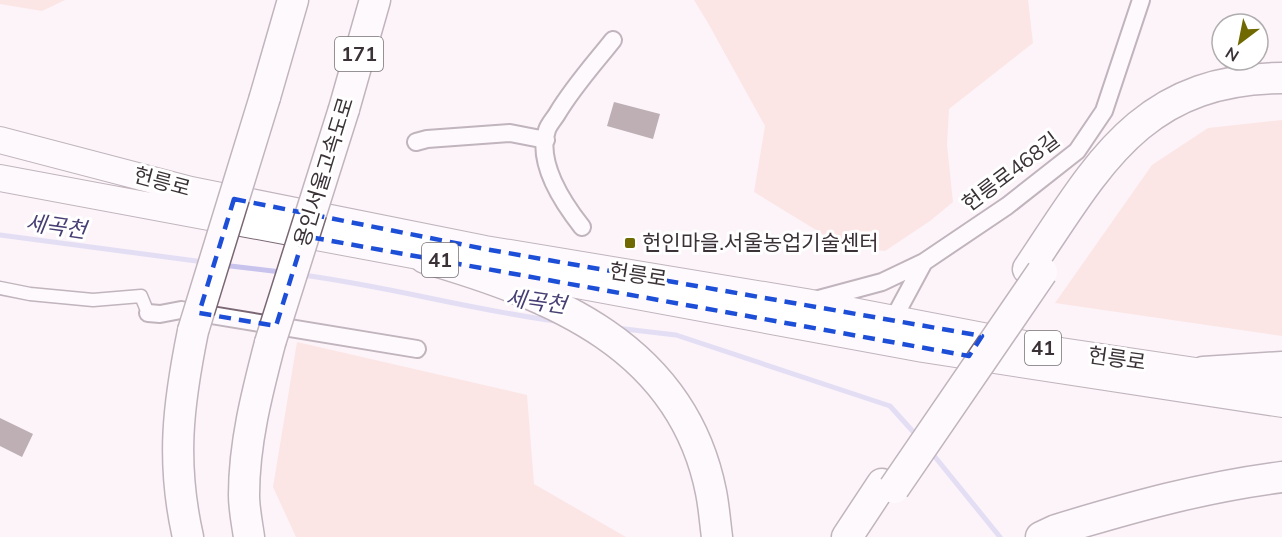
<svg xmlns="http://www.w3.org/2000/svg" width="1282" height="537" font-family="Mulish,'Noto Sans KR',sans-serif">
	<rect width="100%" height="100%" fill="#fcf4f9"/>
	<path fill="#fcd4cd" d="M0 0H65L42 11 0 4Z
		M694 0H1028L1033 43 949 109 947 145 953 202 930 221 885 251 844 247 754 192 765 126 708 23Z
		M1282 120V336L1055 303 1152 165 1208 128Z
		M297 342 527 395 534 484 626 537H296L273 487Z"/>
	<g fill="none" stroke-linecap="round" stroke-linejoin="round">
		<path stroke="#c7c3ed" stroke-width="5" d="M0 235 204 262
			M222 265 281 272
			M302 275C388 286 471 310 556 321
			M616 328 676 335 890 406 917 436
			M931 452 1000 537"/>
	</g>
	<path fill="#715b5f" d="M614 102 660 114 653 139 607 126Z
		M0 418 33 434 22 457 0 446Z"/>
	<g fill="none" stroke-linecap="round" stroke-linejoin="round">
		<g stroke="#7a6773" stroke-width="15">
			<path id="pedestrian" d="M0 288 30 294 93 300 141 296 148 313"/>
		</g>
		<g stroke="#7a6773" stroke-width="20">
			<path id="minor" d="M416 142 427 139 510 133 546 140
				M582 227C563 203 536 162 547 130 549 124 554 119 557 114 573 87 594 64 613 40
				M815 300 882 282 924 262 1007 206 1077 151 1104 111 1141 0
				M148 313 160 314 181 310 417 349
				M889 327 924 262"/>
		</g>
		<g stroke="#7a6773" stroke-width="28">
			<path id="primary" d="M0 140 191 190 485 249 806 302 1061 351 1282 384
				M0 178 445 261
				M490 269 923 349 1282 404"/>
		</g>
		<g stroke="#7a6773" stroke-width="33">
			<path id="motorway" d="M265 97 293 0
				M344 109 375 0
				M425 258C552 295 682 346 711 492 714 507 715 522 717 537
				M1028 269C1098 165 1141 79 1282 78
				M1203 372 1282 367
				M188 537C171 462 178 405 193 331
				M249 537C247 523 244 509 244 495 244 443 257 393 270 343
				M847 537 882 484
				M1041 537 1056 530C1132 507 1203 487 1282 477"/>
		</g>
		<use href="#pedestrian" stroke="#fff" stroke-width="12"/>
		<use href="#minor" stroke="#fff" stroke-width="16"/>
		<use href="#primary" stroke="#fff" stroke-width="26"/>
		<use href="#motorway" stroke="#fff" stroke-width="30"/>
		<g stroke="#7a6773" stroke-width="33" stroke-linecap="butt">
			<path id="motorway-bridge" d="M193 331 265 97
				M270 343 344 109
				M894 488 1042 272"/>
		</g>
		<use href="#motorway-bridge" stroke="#fff" stroke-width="30"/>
	</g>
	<path d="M0 0H1282V537H0ZM234 199 485 249 982 336 969 356 304 236 276 326 199 313Z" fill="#fcf4f9" fill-opacity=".55" fill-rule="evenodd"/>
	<path fill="none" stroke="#1d4ed8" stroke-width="4.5" stroke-dasharray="12 8" stroke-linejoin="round" d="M234 199 485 249 982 336 969 356 304 236 276 326 199 313Z"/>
	<rect fill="#706800" stroke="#fff" stroke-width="2" x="624" y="237" width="12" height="12" rx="3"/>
	<g text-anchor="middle" stroke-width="6" stroke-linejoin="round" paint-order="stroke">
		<g fill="#fff" stroke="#757073" stroke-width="1.5">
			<rect x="335" y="37" width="48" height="34" rx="4.5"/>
			<rect x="422" y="243" width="36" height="34" rx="4.5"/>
			<rect x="1025" y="331" width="36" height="34" rx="4.5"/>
		</g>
		<g font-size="20" font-weight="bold" fill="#3a3237">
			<text x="359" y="61">171</text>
			<text x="440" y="267">41</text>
			<text x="1043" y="355">41</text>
		</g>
		<g font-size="21" fill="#3a3237" stroke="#fff">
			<text transform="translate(324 172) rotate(-73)" y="7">용인서울고속도로</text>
			<text transform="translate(1011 172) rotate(-37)" y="7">헌릉로468길</text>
			<text transform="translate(162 182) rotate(15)" y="7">헌릉로</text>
			<text transform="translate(638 275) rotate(9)" y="7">헌릉로</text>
			<text transform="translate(1117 359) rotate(8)" y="7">헌릉로</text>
		</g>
		<g font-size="21" fill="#3a3237" stroke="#fff" text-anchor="start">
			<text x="642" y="250">헌인마을.서울농업기술센터</text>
		</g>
		<g font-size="22" font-style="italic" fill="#473f74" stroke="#fff">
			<text transform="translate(56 226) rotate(8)" y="8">세곡천</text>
			<text transform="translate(536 301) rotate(8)" y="8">세곡천</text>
		</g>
	</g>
	<g transform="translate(1240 42) rotate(212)"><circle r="28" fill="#ffffff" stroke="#b0adaf" stroke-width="1.5"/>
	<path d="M0-4.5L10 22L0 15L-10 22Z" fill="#706800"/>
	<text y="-9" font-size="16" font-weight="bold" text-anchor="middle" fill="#3a3237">N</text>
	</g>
</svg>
